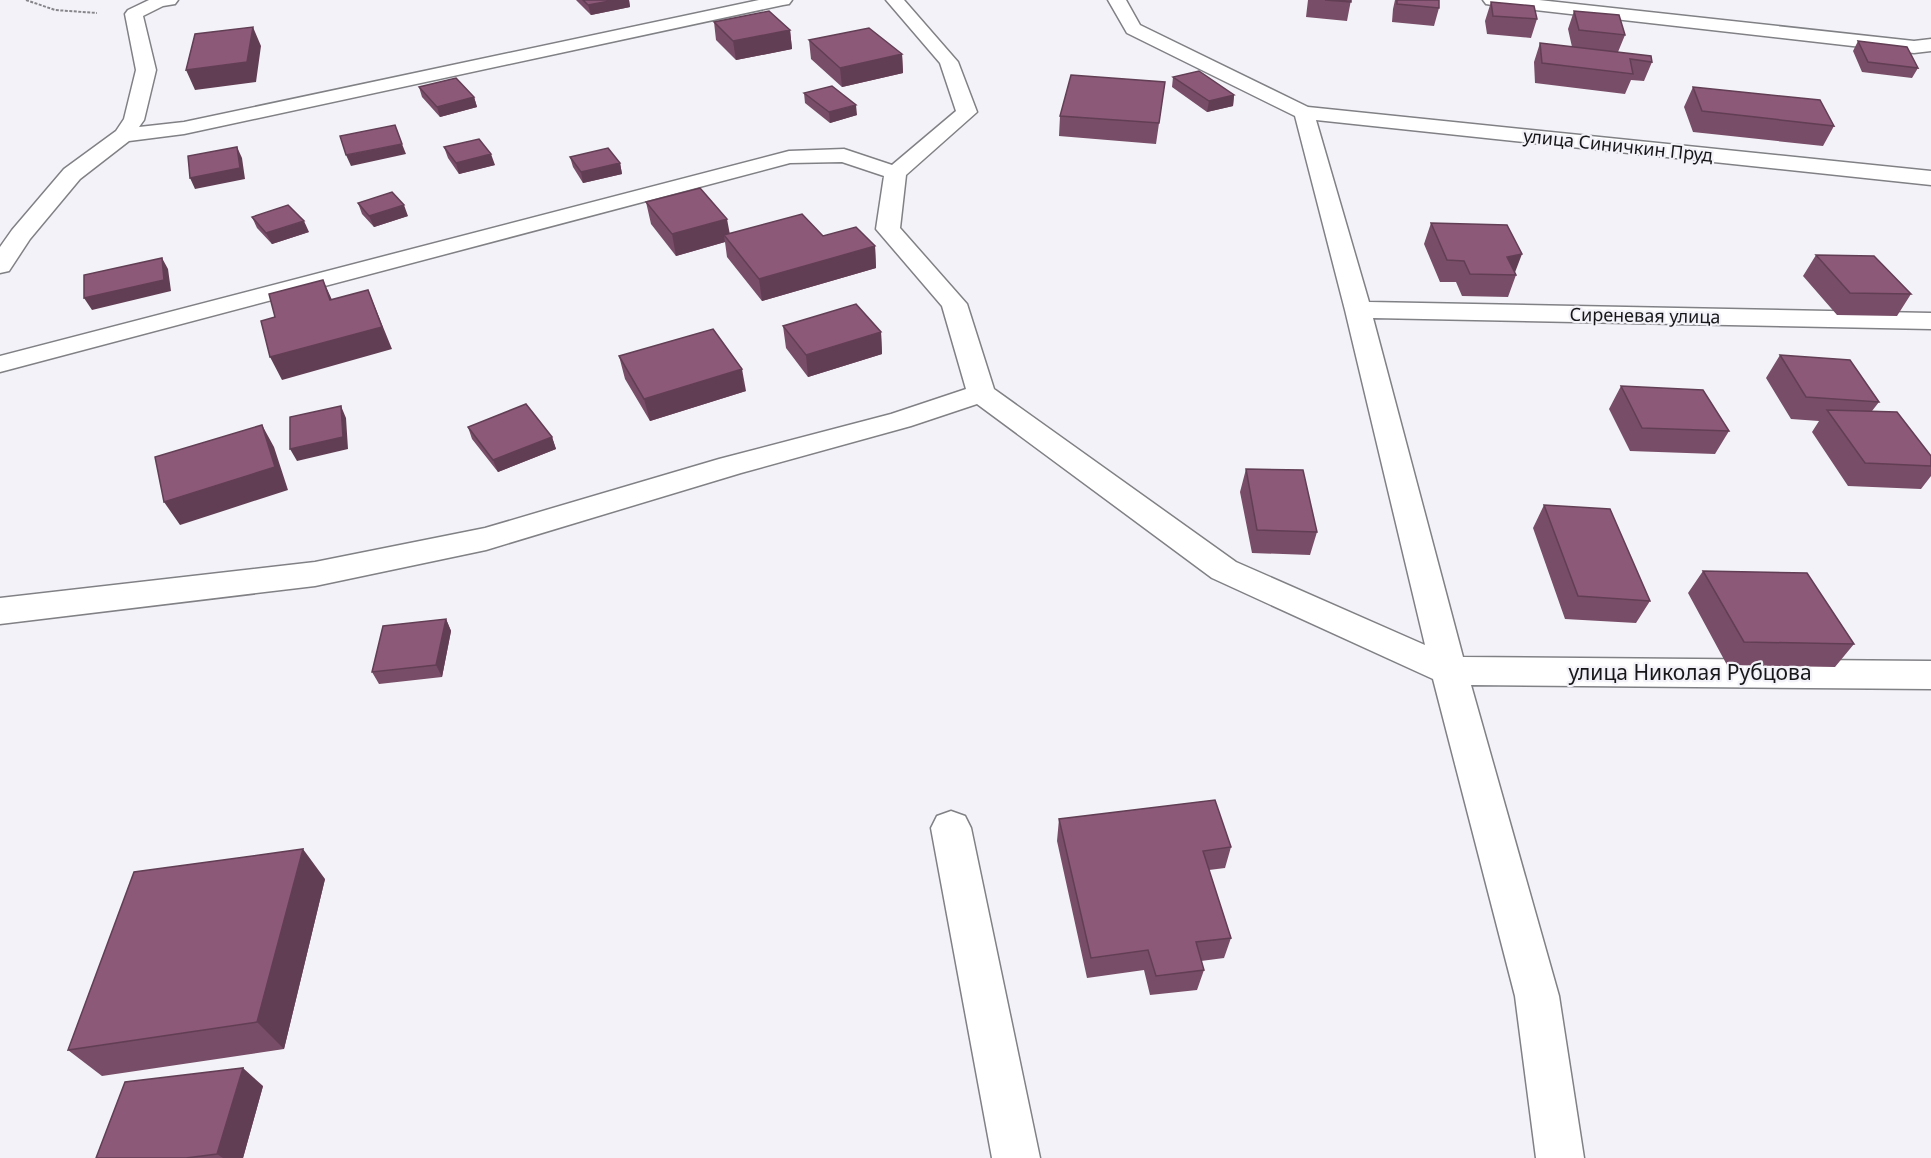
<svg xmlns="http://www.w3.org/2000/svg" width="1931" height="1158" font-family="'Noto Sans',sans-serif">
	<rect width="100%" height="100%" fill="#f2f2f8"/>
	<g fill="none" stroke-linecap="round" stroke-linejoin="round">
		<g stroke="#808185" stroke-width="3">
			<path id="minor" d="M149 0H178L175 4 163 6 143 16 156 70 144 120 139 127 184 122 759 0H792L789 4 783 5 184 134 129 141 80 179 30 239 9 271 0 273V247L12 230 64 169 116 131 124 119 136 70 125 14 128 10Z
				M886 0H904L958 62 977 112 906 175 900 228 967 304 994 389 1236 562 1425 645 1345 310 1295 116 1127 33 1108 0H1126L1140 25 1308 107 1931 171V185L1316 120 1369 302 1931 313V329L1373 318 1463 657 1931 661V689L1471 685 1559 996 1584 1158H1536L1515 996 1433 679 1212 578 977 404 911 426 741 473 486 550 315 586 0 624V598L315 562 485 528 719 459 891 414 966 389 942 306 876 229 884 176 842 162 790 163 0 372V356L789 151 844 149 892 165 956 111 940 63Z
				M1483 0H1539L1914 41 1931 39V51L1914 53 1492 5 1486 4Z
				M951 811 965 816 971 828 1040 1158H992L931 828 937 816Z"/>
		</g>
		<path stroke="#86868a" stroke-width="2" stroke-dasharray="3 1.5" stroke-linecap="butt" d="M26 0 55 10 97 13"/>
		<use href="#minor" fill="#fff" fill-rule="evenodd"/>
	</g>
	<path fill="#784d67" d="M576 0H629L630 7 591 15Z
		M1308 0H1351L1347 21 1306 17Z
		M1395 0H1439V8L1434 26 1392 22 1393 9Z
		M1491 2 1537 19 1531 38 1487 34 1485 21Z
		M1574 11 1625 35 1618 52 1652 62 1644 81 1631 80 1625 94 1535 83 1534 62 1540 43 1572 47 1568 29Z
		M714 22 790 30 792 49 736 60 716 40Z
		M809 40 902 54 903 73 842 87 811 59Z
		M1858 41 1918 68 1912 78 1862 72 1853 51Z
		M1173 77 1234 95 1233 106 1207 112 1172 87Z
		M1165 82 1156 144 1059 136 1060 116Z
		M419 87 474 97 477 107 440 117 422 97Z
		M1693 87 1834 126 1823 146 1693 132 1684 107Z
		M804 93 857 115 830 123 805 103Z
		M444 147 495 165 459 174 448 158Z
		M570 157 620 163 622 174 583 183 573 167Z
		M646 202 730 233 823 236 875 246 876 268 762 301 727 257 725 242 676 256 651 224Z
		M358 203 408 216 374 227 362 214Z
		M252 217 309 232 272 244 257 228Z
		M1431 223 1515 273 1516 275 1508 297 1462 296 1456 282H1440L1424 244Z
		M1816 255 1911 294 1897 316 1837 315 1803 276Z
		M783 326 881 332 882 354 808 377 786 348Z
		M1780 355 1879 402 1872 411 1931 456V476L1921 489 1848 486 1812 432 1819 421 1791 419 1766 378Z
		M619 356 746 391 650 421 625 379Z
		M1621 386 1729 431 1715 454 1630 451 1609 409Z
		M468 427 552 437 556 449 498 472 472 439Z
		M1246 469 1317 532 1310 555 1252 553 1240 492Z
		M1544 505 1650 601 1636 623 1565 619 1533 528Z
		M1703 571 1854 644 1835 667 1727 665 1688 593Z
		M446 619 451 631 442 677 379 684 372 672Z
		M1059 819 1231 847 1225 868 1209 870 1231 938 1224 958 1201 961 1204 970 1197 990 1150 995 1144 970 1087 978 1057 841Z
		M325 879 284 1049 102 1076 68 1050Z
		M263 1086 243 1158H96Z"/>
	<path fill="#623e54" d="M615 0H629L630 7 591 15 588 5Z
		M253 27 261 46 256 82 195 90 186 70Z
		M790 30 792 49 736 60 733 41Z
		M902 54 903 73 842 87 840 68Z
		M1234 95 1233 106 1207 112 1209 101Z
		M474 97 477 107 440 117 437 107Z
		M856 105 857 115 830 123 829 112Z
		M402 144 406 154 351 166 346 155Z
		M237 147 242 158 245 179 195 189 190 178Z
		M491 154 495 165 459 174 456 163Z
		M620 163 622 174 583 183 581 172Z
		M404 205 408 216 374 227 369 216Z
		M727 219 731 240 724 235 725 242 676 256 672 234Z
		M304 221 309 232 272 244 266 233Z
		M875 246 876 268 762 301 759 279Z
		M1522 254 1514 275 1507 257Z
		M162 258 168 269 171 291 92 310 84 298Z
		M323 280 333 302 330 300Z
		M368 290 392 349 282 380 270 357Z
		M881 332 882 354 808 377 806 355Z
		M742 369 746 391 650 421 644 399Z
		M341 406 346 418 348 449 297 461 290 449Z
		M262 425 274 447 288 490 180 525 164 502Z
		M552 437 556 449 498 472 493 460Z
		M446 619 451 631 442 677 436 665Z
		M303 849 325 879 284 1049 257 1022Z
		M243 1068 263 1086 243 1158H223L217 1154Z"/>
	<path fill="#8c5978" stroke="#623e54" stroke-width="1.5" d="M583 0H615L588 5Z
		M1325 0H1351V2Z
		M1397 0H1439V8L1397 4Z
		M1491 2 1534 6 1537 19 1493 16Z
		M769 11 790 30 733 41 714 22Z
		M1574 11 1619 15 1625 35 1579 30Z
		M253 27 247 62 186 70 195 34Z
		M869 28 902 54 840 68 809 40Z
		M1858 41 1907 47 1918 68 1868 62Z
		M1540 43 1651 56 1652 62 1630 59 1633 74 1542 63Z
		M1199 71 1234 95 1209 101 1173 77Z
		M1071 75 1165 82 1159 123 1060 116Z
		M456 78 474 97 437 107 419 87Z
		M832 86 856 105 829 112 804 93Z
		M1693 87 1820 100 1834 126 1702 111Z
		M395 125 402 144 346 155 340 136Z
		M479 139 491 154 456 163 444 147Z
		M237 147 240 168 190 178 188 156Z
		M608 148 620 163 581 172 570 157Z
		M700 188 727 219 672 234 646 202Z
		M392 192 404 205 369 216 358 203Z
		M288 205 304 221 266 233 252 217Z
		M802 214 823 236 856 227 875 246 759 279 724 235Z
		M1431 223 1507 225 1522 254 1507 257 1516 275 1470 274 1464 261 1447 260Z
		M1816 255 1874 256 1911 294 1850 293Z
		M162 258 164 280 84 298V275Z
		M323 280 330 300 368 290 382 327 270 357 261 321 275 317 269 294Z
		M856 304 881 332 806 355 783 326Z
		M713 329 742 369 644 399 619 356Z
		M1780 355 1850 360 1879 402 1806 397Z
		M1621 386 1703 390 1729 431 1642 428Z
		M526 404 552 437 493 460 468 427Z
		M341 406 343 437 290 449V417Z
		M1827 410 1897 412 1931 456V466L1865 463Z
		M262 425 275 467 164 502 155 457Z
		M1246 469 1303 470 1317 532 1257 530Z
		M1544 505 1610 509 1650 601 1578 596Z
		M1703 571 1807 573 1854 644 1744 642Z
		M446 619 436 665 372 672 383 626Z
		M1215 800 1231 847 1203 851 1231 938 1196 942 1204 970 1156 976 1148 950 1091 958 1059 819Z
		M303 849 257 1022 68 1050 134 872Z
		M243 1068 217 1154 186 1158H96L125 1082Z"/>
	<g text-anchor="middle" stroke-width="4.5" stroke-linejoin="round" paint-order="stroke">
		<g font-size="18" fill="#171719" stroke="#f2f2f8">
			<text transform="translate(1618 146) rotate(6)" y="6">улица Синичкин Пруд</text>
			<text transform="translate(1645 316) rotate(1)" y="6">Сиреневая улица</text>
		</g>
		<g font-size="21" fill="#171719" stroke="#f2f2f8">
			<text x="1690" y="680">улица Николая Рубцова</text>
		</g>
	</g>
</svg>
